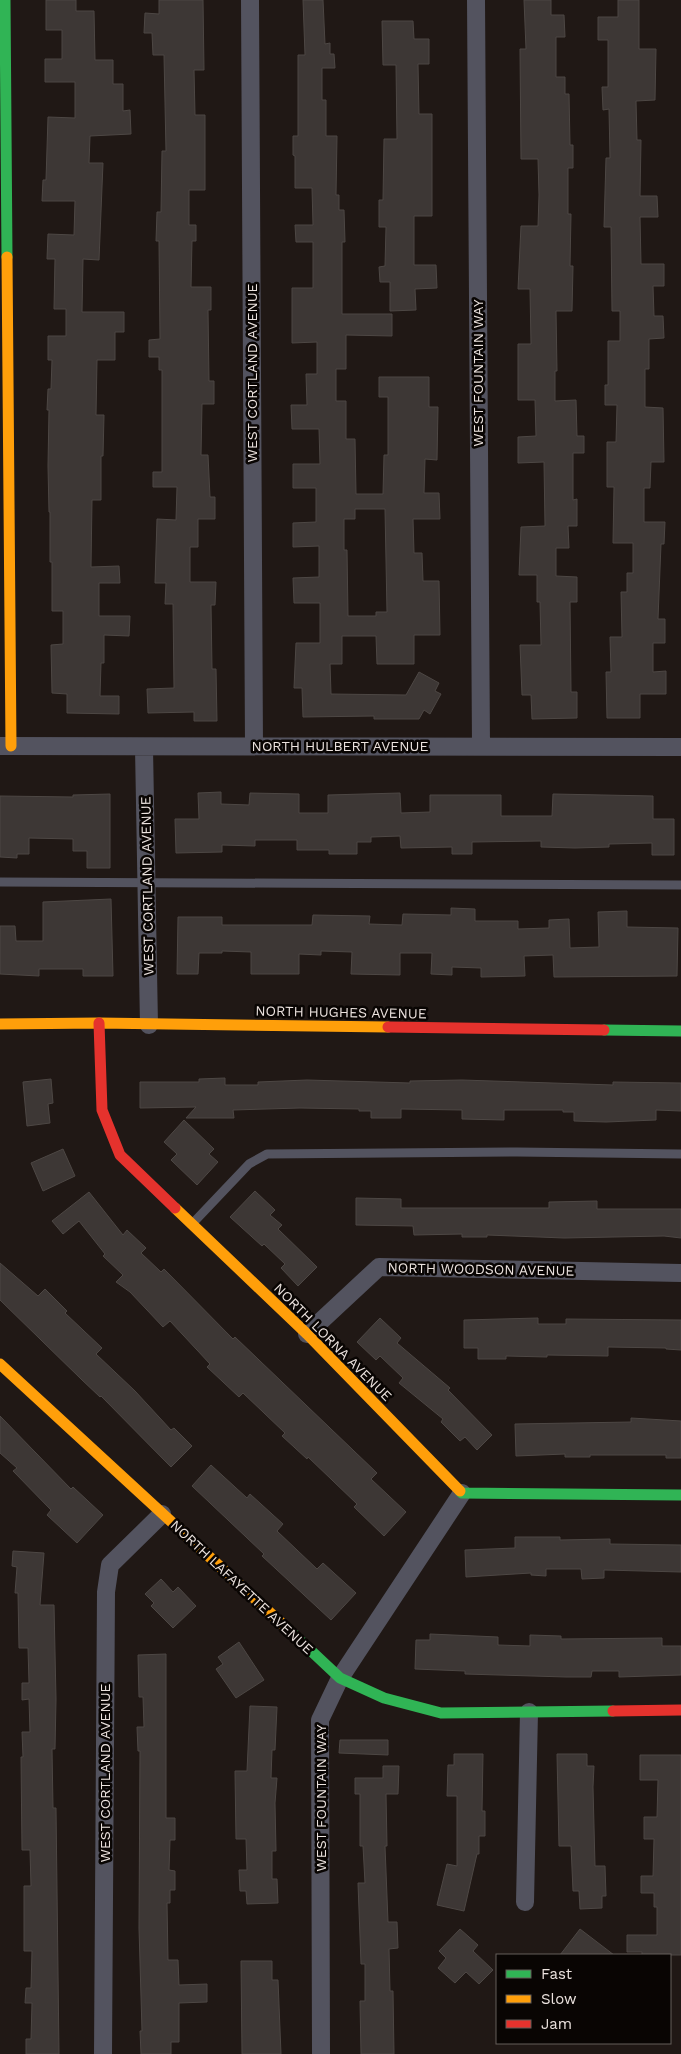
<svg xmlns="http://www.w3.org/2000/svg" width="681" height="2054" font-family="'Work Sans',sans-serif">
	<rect width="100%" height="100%" fill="#201815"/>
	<path fill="#3d3735" stroke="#4d4744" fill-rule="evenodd" d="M46 0H76V11H94L95 60H113V84H123V111L130 110 131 134 90 136 89 163H103L99 260 83 259 82 312H124V332H115V360H97L96 415H104L103 456H101V500H92L91 567 119 566 120 583H99V616H130L129 636 104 635V663H101L100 696H119V714L67 713V694L52 693 51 645 63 644V611H52V562H50V512H49L48 466 49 410H47L48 389H51L52 360H48V336H66V309H54L55 259H47L48 234 74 235 75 201H42L43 180H46L48 117 75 118V82H45V59H62V30H46Z
		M159 0H203L204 70H194L195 115H205V190H189V225H196V241H192L191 287H211V310H208L209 381H214V404H202L201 455H208L210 497H215V519H198V547H190V582H216L215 605H211L212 669H216L217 721H194V712L148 713 147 689 174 688 173 604H165L166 583H155L157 519 176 520 177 487H153V472H162V370H159V357H149V340L160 339 159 241H156L157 212H161L162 151H166L164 55H153L152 33H144L145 13 159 14Z
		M303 0H323L325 44 330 43V54H334L335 68H322V100H326V136H337L336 195H339V210H344L345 242H342V314H392V336L346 335V369H336V401H346V439H355L356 494H383L384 455H388V397H379V377H429V407H438L437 460 425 459 424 493H439L440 519H413L414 553H422L423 581H439L440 635H414V664H377L376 636H342V664H330L331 694 406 695 419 672 439 683 435 691 441 694 430 714 424 710 419 719H374V716L303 717 302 688H294L296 643H320V603H294L293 578 319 577V546L293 547V523L316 522V488H293V464H320L319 429H292L291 405H307L306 374H317V342L292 343V288H313V242H296L295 225H313L312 188H295V156L293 155V136H298V55H305ZM355 509H385L387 612H376V616H348L347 550H344V519H355Z
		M524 0H551V15H564L565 37H556V77H565V94H569L570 145H573V168H568V214H571L570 266H573L572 311H556L557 371H555V401L576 400 577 436H584V453H573V500L577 499V526H568L569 548H556V576L577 577V602H570L571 692H577V718L532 719 531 695H522L520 645H541L540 602H537V575H519L521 527 545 526 544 462 518 463V437L536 436 535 400H518V344H531L530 289H518L521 226H538L539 195 538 159H521L520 49H526Z
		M618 0H639V49H656L655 100 636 101 637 140H641L640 196H657L658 217H640L641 264H664V286H653L654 316H663L664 338 649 339V369H645V407L663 408 664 462H651L650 488H644V522H665L664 544H661L658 619H665V643H653V672L666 671V694H640V718H607L606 672H611L610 637H622L621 592H627V573H633V543H613L614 487H607V442H616L617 405H605V385H608V341H620V311H612L611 227H604L606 158H610L609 109 603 110 602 87H608V40H598V17H618Z
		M382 21H413L414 39H429V64H418L419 114H432V216H414V265H436L437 288 415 289 416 310 390 311V282H380L379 267 385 266 386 227H379V200H383L384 139H397L396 65H383Z
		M221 792V804L249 805 250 793 299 794V813H328V795L400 793 401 813 430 812V795H501V816H552L553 794 653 796V819H674V855H652V843L609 844V847L575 848 541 847V841L472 842V854H452V847L401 848 400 836 371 837V842H357V854H329V850H297V840H255V846L222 845V852L176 853 175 819H199L198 793Z
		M110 794V868H87V851H73V839L29 838V854H17V858L0 857V796L73 797V795Z
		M111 899 113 976H83V969H39V976L0 974V926H15L16 941H43V902Z
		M451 908 475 909V921H518V929L549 928V920L569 919 570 948 599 947 598 912 627 911V927L678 928 677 976 554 977 553 955 524 956 525 976 481 977V968L452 967V975L431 974 432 953H400V975L351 974 352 952 321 951V955L299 954V974H251V952L222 951V953H199L198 974H177L178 917H222V925H312L313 915 370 916 369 924 402 925 403 914 451 915Z
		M225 1078V1085H258V1082L307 1080 410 1083V1081L462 1080 613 1085V1082L681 1083V1111L656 1110V1120L606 1122 574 1121V1112H563V1110H504V1120L462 1119V1110L401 1109V1118H371V1111H359V1109L300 1108 233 1110 234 1118H186L196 1107 140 1108V1082H199V1079Z
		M51 1079 53 1103 48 1104 50 1123 27 1126 23 1082Z
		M184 1120 214 1149 209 1154 218 1162 197 1185 171 1160 177 1154 164 1142Z
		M63 1149 75 1176 43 1191 31 1163Z
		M255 1191 275 1210 270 1215 282 1225 278 1229 317 1267 298 1286 281 1268 285 1264 264 1244 262 1246 230 1217Z
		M89 1192 123 1235 127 1230 146 1248 141 1253 161 1272 164 1269 233 1339 235 1337 377 1473 371 1479 406 1512 384 1536 354 1507 357 1504 308 1457 307 1459 282 1436 285 1433 243 1393 239 1397 207 1367 210 1364 170 1321 163 1327 130 1292 116 1282 123 1275 103 1256 105 1254 79 1221 63 1234 52 1221Z
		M356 1198 401 1199V1208H549V1202L597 1201V1209H681V1238L664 1236 564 1238 487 1235V1237H462V1234L414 1235 413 1226 356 1225Z
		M0 1263 38 1296 45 1289 67 1311 65 1313 102 1348 96 1354 135 1391 171 1430 174 1428 192 1446 171 1467 101 1396 100 1397 81 1379 0 1300Z
		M380 1318 401 1338 397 1343 450 1388 448 1390 492 1435 477 1450 465 1437 460 1441 441 1422 443 1419 399 1383 403 1378 380 1356 376 1360 357 1342Z
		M538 1318V1324H566V1319L681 1320V1350L666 1349V1348L608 1347V1356L547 1355V1357L506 1356V1359H478V1348H464V1320Z
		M0 1416 71 1489 73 1487 103 1515 77 1543 47 1515 51 1510 13 1471 17 1468 0 1453Z
		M631 1418 681 1421V1458H666V1455H590V1457H565V1454L516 1456 515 1424 631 1422Z
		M211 1465 247 1498 250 1494 283 1524 277 1531 317 1569 323 1563 356 1593 331 1620 262 1556 264 1554 192 1486Z
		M515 1537H560V1540L610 1539V1544L681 1545V1572L604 1570V1578L582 1579 581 1569H546V1576L531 1575V1573L466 1577 465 1550 515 1548Z
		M13 1551 44 1553 40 1605H54L56 1699 55 1749H52L53 1808H56L59 2054H26V2039H31L32 2003H25L26 1988H31L32 1951H24V1886H31L30 1850H22L21 1757H23L22 1732H30L29 1699 22 1700V1683H29L28 1648H19L18 1593H15L17 1567 12 1566Z
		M161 1579 173 1592 178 1587 196 1606 173 1628 151 1606 154 1603 145 1594Z
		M430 1634 498 1637V1645L530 1646V1635L561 1636V1639L662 1638V1646H681V1675L619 1677V1671H592L591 1677H566L465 1674V1671L415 1669 416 1640H430Z
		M239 1642 264 1680 236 1698 216 1669 223 1664 218 1657Z
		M166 1654V1818H175V1840H170L169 1870 175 1871V1890H170V1903H167L168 1960H178L179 1985 207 1984V2002L179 2003V2042H171V2054H141L140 2031H142L139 1928 140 1751H138L137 1727H144L143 1697H139L138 1655Z
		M250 1706 277 1707 275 1750H272L271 1778H277L275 1803 276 1851H272V1879H277L278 1903 247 1904 246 1891H240L239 1870H247L246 1839H236L235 1771H247Z
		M340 1740H388V1755L339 1753Z
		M454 1754H483L482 1811H485V1836H479V1854H477L464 1911 437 1905 447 1864 457 1866V1796H447L448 1765H454Z
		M557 1754H587V1766H594L593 1787 595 1866H605L606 1896H602V1908L580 1909 579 1891H573L571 1846H559Z
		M640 1755H681V1955H642V1952H627V1935H657V1907H654V1893H641V1876H653L654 1839H644V1817H657L658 1780H640Z
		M383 1766H399L398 1794H386L387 1846H385L388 1922H397L398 1948 389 1949 390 1991H393L394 2054H361L360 2001H365V1964H361L358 1883H365L363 1846H360V1794H355V1778H383Z
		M460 1929 478 1945 473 1951 493 1970 479 1984 466 1972 455 1983 438 1968 446 1958 439 1951Z
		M580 1929 614 1955H560Z
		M241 1961H272V1980H278L281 2054H242Z"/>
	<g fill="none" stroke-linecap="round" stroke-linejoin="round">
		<path stroke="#53535f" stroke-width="9" d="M0 882 681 885
			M192 1224 249 1164 267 1154 517 1152 681 1154"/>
		<path stroke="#53535f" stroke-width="18" d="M250 0 254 746
			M476 0 481 746
			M0 746 681 747
			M144 748 149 1025
			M307 1334 379 1267 681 1273
			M525 1902 529 1712
			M103 2054 106 1592 110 1565 162 1514
			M321 2054 320 1720 340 1678 462 1493"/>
		<path stroke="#30b455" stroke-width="11" d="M5 0 7 257
			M604 1030 681 1031
			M460 1491 462 1493 681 1495
			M290 1631 340 1678 384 1698 441 1713 613 1711"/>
		<path stroke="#ff9f0a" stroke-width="11" d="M7 257 11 746
			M0 1024 99 1023 388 1027
			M175 1208 307 1334 460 1491
			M0 1364 290 1631"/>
		<path stroke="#e5322d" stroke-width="11" d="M99 1023 102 1110 120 1155 175 1208
			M388 1027 604 1030
			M613 1711 681 1710"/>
	</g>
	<g text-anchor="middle" stroke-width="5" stroke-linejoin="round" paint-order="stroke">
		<g font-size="14" fill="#ece3df" stroke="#090503">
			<text transform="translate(252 373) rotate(-90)" y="5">WEST CORTLAND AVENUE</text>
			<text transform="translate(478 373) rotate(-90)" y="5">WEST FOUNTAIN WAY</text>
			<text x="340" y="751">NORTH HULBERT AVENUE</text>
			<text transform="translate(147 886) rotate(-91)" y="5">WEST CORTLAND AVENUE</text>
			<text transform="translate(341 1012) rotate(1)" y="5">NORTH HUGHES AVENUE</text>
			<text transform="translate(481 1269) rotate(1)" y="5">NORTH WOODSON AVENUE</text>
			<text transform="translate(333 1342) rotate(45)" y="5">NORTH LORNA AVENUE</text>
			<text transform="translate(242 1587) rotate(43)" y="5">NORTH LAFAYETTE AVENUE</text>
			<text transform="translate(105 1773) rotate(-90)" y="5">WEST CORTLAND AVENUE</text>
			<text transform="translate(321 1798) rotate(-90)" y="5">WEST FOUNTAIN WAY</text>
		</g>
	</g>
	<rect x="496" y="1954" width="175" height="90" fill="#090503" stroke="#645e5b"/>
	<rect x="506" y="1970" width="25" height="8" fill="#30b455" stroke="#645e5b"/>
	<text x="541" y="1979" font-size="15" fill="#ece3df">Fast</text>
	<rect x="506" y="1995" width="25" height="8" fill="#ff9f0a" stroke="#645e5b"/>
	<text x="541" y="2004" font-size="15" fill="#ece3df">Slow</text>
	<rect x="506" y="2020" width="25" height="8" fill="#e5322d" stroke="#645e5b"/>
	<text x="541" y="2029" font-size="15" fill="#ece3df">Jam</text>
</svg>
